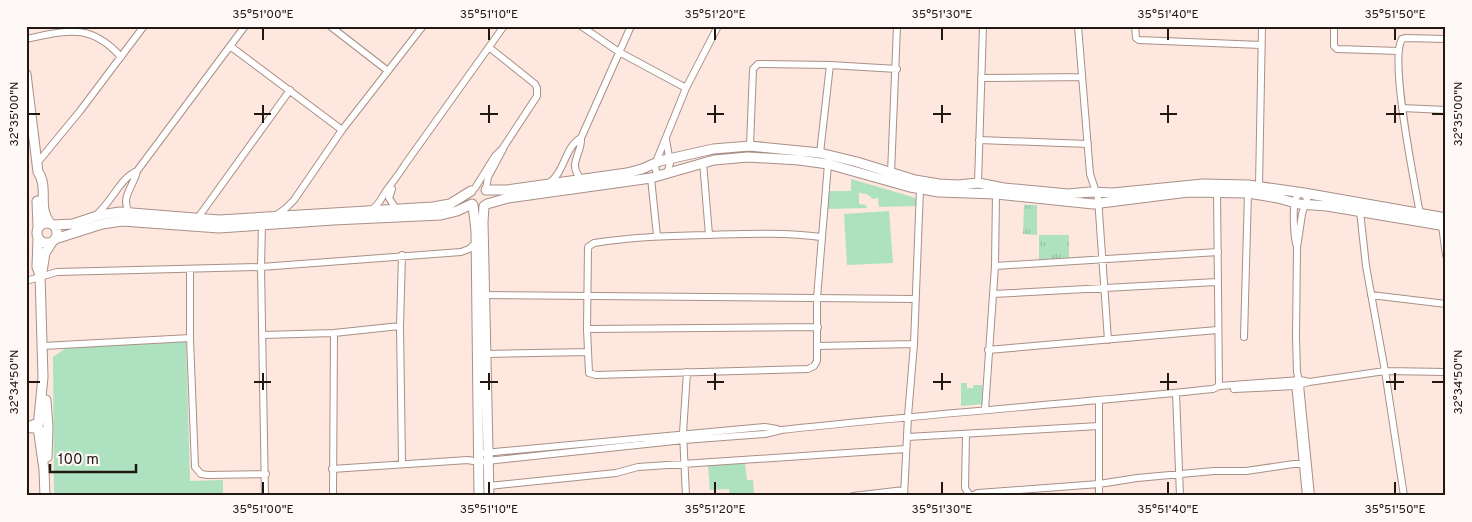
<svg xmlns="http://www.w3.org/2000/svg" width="1472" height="522" font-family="Overpass,sans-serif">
	<defs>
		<pattern id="grass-tufts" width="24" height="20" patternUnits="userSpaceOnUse" patternTransform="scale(1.25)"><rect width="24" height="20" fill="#aee1bf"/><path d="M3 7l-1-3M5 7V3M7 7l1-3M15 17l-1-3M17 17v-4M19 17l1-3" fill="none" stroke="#95c0a3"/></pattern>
	</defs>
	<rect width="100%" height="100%" fill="#fde7df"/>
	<path fill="url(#grass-tufts)" d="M1024 205H1037V235L1023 234Z
		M1039 235H1069V260H1039Z"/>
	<path fill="#aee1bf" d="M851 179 916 198V206L879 207 878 198 873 199 867 194 859 193V204L866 205 867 208 827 209 829 191H851Z
		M889 211 893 263 847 265 844 214Z
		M186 342 190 481 223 480V496H54L53 357 66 348Z
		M961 383H967V388H973V385H982L983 404 961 406Z
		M745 463 747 480H753L754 496H730L729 489 710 490 708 465Z"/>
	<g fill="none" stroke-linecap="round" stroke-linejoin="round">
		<g stroke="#a99087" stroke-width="8">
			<path id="street" d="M330 26 388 71
				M581 26 619 52 686 88
				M1078 26 1090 174 1098 198 1108 340
				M1135 26 1136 38 1139 40 1261 45
				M1334 26V46L1337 49 1399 51
				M26 39C66 31 90 22 121 57
				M230 46 342 130
				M981 78 1082 77
				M1402 108 1446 110
				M666 139 670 163 667 174
				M979 140 1088 144
				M750 146 753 69 758 64 830 65 897 69
				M820 153 830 65
				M38 162 80 111 144 26
				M703 162 709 235
				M891 173 897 26
				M660 176C653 170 655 164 658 157L686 88 718 26
				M651 178 657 236
				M581 179C567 163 582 155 581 138L631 26
				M549 183C565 172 565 146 581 138
				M978 183 983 26
				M1259 186 1262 26
				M475 188 495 156 503 148 537 96V88L535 84 490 48
				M392 189 389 198 396 209
				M486 189 488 177 503 149
				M1217 192 1219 386
				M1304 193 1307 199 1302 214 1297 248 1296 337 1297 372 1300 385 1311 496
				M371 210C381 204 382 195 389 187 395 179 401 171 406 163L504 26
				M1360 211 1366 266 1385 371 1404 496
				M129 212C120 197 134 186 137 171L245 26
				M1420 214C1415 185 1389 59 1402 39L1406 38 1446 39
				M96 215C111 203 121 177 137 171
				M275 216 285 209 294 200 342 130 423 26
				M197 219 290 90
				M262 225 261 267 265 496
				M1442 226 1446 255
				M821 237C783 232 744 234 706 235 668 236 631 237 594 243L588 247 587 329 589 373 596 375 808 369 814 366 817 361V298L828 164
				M1297 247C1294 239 1292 206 1296 198 1297 195 1299 194 1302 193
				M995 266 1218 252
				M190 269V338L195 467 201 474 208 475 266 474
				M26 281 57 272 261 267 461 252 469 249 476 243
				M993 294 1217 282
				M481 295 915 299
				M1371 295 1446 304
				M587 329 818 327
				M262 335 334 333 400 326
				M1244 337 1248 193
				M43 346 190 338
				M817 346 914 344
				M988 350 1217 330
				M486 354 588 352
				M1295 383 1306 496
				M1234 389 1295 386 1309 382 1385 371 1446 372
				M1176 393 1180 496
				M1099 401V496
				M985 410 995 266 996 194
				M26 426 42 420
				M26 429 42 430
				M966 434 965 488 970 496
				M907 437 1099 426
				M484 453 765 427 777 429
				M402 463 400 326 402 255
				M332 469 468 460 478 462 684 440 765 434 781 430C925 414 1069 404 1213 389L1219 386 1300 380 1309 382
				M489 486 616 473 638 467 906 449
				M333 496 334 333
				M686 496 683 433 687 372
				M853 496 904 490
				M904 496 908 416 914 344 920 189
				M971 496 978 493 1099 484 1137 478 1214 471H1246L1307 462"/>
		</g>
		<g stroke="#a99087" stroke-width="11">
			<path id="secondary" d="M26 74 38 172C49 187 37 208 50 223
				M486 190H507L627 173 642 169 660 161 713 149 750 146 820 153 857 162 915 180 939 184 958 185 978 183 1004 188 1068 194 1090 192 1113 193 1203 184 1248 185 1304 193 1446 218
				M37 201 38 228
				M487 204 508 198 651 178 714 160 748 157 799 160 828 164 910 187 939 192 996 194 1093 204 1188 192 1248 193 1278 198 1299 204 1327 206 1446 226
				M473 205 476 231 479 496
				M484 206 483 222 489 496
				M37 233a10 10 0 1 1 20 0a10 10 0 1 1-20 0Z
				M53 225 73 224 100 215 120 212 219 220 433 207 450 204 471 191
				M38 238 37 267 40 275 43 377 38 427 44 470 45 496
				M55 239 102 224 122 221 219 228 333 220 441 215 457 211 472 204
				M42 272 45 253 52 242
				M46 400 48 428 47 457"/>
		</g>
		<use href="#street" stroke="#fff" stroke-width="6"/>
		<use href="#secondary" stroke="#fff" stroke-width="9"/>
	</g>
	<path fill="none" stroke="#211814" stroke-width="2" d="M263 28V40M489 28V40M715 28V40M942 28V40M1168 28V40M1395 28V40M263 105V123M489 105V123M715 105V123M942 105V123M1168 105V123M1395 105V123M28 114H40M254 114H271M480 114H498M707 114H724M933 114H951M1160 114H1177M1386 114H1404M1432 114H1444M263 373V390M489 373V390M715 373V390M942 373V390M1168 373V390M1395 373V390M28 382H40M254 382H271M480 382H498M707 382H724M933 382H951M1160 382H1177M1386 382H1404M1432 382H1444M263 482V494M489 482V494M715 482V494M942 482V494M1168 482V494M1395 482V494"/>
	<rect width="1472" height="522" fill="none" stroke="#fef8f6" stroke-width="55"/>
	<path d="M50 464v8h86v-8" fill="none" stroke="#211814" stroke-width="2.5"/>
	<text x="58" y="464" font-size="15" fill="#211814" stroke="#fef8f6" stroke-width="4" paint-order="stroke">100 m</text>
	<rect x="28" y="28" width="1416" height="466" fill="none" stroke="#211814" stroke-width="2"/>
	<g font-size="12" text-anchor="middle" fill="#211814">
		<text x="263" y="18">35°51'00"E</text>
		<text x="489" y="18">35°51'10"E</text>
		<text x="715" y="18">35°51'20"E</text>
		<text x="942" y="18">35°51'30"E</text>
		<text x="1168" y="18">35°51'40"E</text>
		<text x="1395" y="18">35°51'50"E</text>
		<text transform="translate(14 114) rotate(-90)" y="4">32°35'00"N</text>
		<text transform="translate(1458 114) rotate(-90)" y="4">32°35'00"N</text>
		<text transform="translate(14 382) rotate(-90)" y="4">32°34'50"N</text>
		<text transform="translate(1458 382) rotate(-90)" y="4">32°34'50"N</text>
		<text x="263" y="513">35°51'00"E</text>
		<text x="489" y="513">35°51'10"E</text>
		<text x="715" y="513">35°51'20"E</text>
		<text x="942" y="513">35°51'30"E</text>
		<text x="1168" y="513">35°51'40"E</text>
		<text x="1395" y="513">35°51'50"E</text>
	</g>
</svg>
